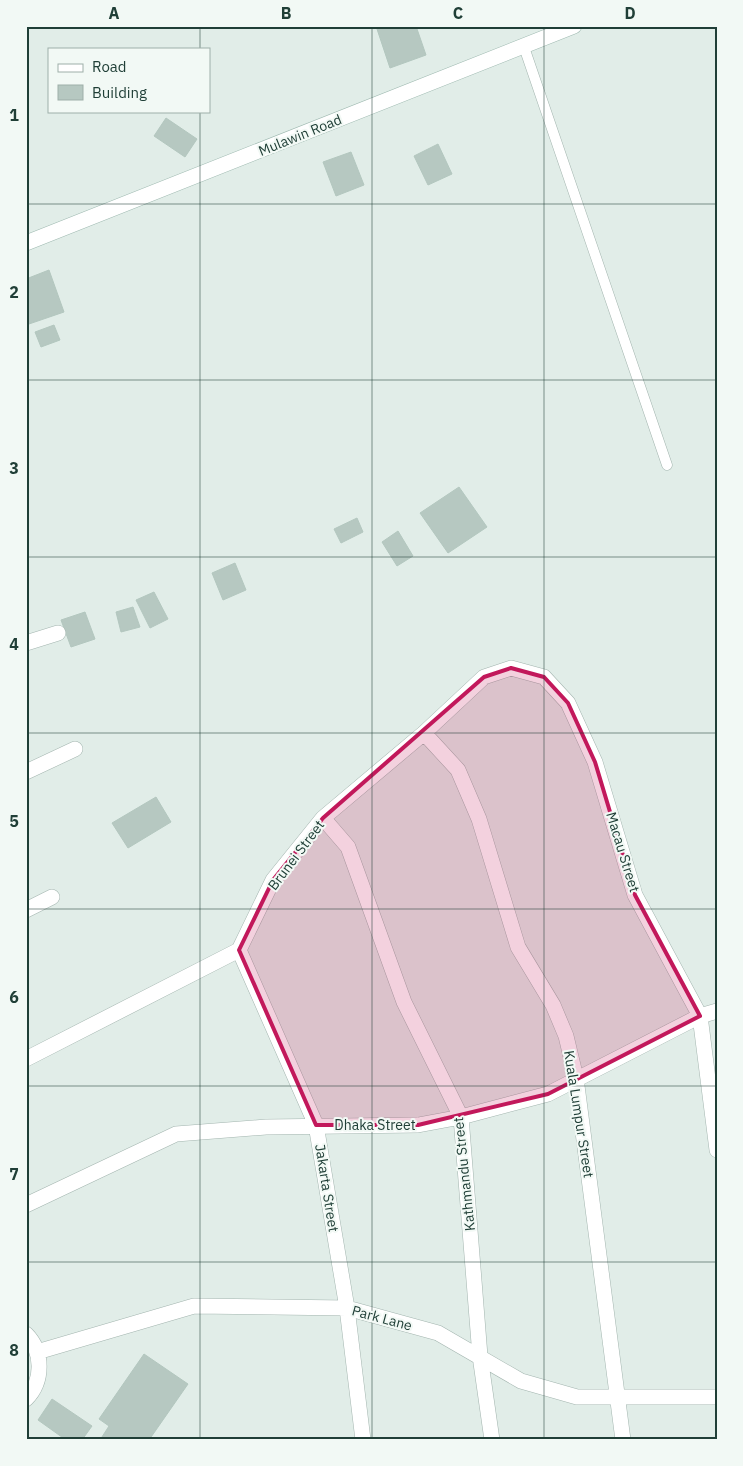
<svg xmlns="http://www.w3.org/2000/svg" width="743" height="1466" font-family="'IBM Plex Sans',sans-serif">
	<rect width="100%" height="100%" fill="#e1ede8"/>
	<path fill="#b6c8c1" stroke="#b3c7bf" d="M376 26H416L426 55 390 68Z
		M166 118 197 139 185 157 154 136Z
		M438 144 452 174 428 185 414 156Z
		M351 152 364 185 336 196 323 162Z
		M49 270 64 312 29 324 26 317V279Z
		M54 325 60 340 41 347 35 332Z
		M459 487 487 527 448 553 420 513Z
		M357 518 363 532 341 543 334 529Z
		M398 531 413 556 397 566 382 542Z
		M235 563 246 590 223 600 212 573Z
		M154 592 168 619 150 628 136 600Z
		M133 607 140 627 121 632 116 612Z
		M85 612 95 639 71 647 61 620Z
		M156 797 171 822 128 848 112 823Z
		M144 1354 188 1384 149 1440H100L109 1426 99 1419Z
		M52 1399 92 1426 82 1440H66L38 1420Z"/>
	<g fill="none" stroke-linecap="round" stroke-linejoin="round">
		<g stroke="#a3b5af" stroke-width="11">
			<path id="service" d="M524 47 667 465"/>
		</g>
		<g stroke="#a3b5af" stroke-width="16">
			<path id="minor" d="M26 643 58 633
				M424 733 458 770 479 819 518 947 553 1005 566 1036 576 1078 623 1440
				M26 772 75 749
				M323 818 348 847 404 1002 461 1117 480 1356 492 1440
				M26 910 52 897
				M239 950 316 1125 347 1308 363 1440
				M26 1059 239 950 273 880 323 818 424 733 484 677 511 668 544 677 568 703 595 762 635 895 700 1016 717 1150
				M26 1205 176 1134 266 1127 418 1125 461 1117 548 1094 700 1016 717 1011
				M26 1334C43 1351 44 1381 26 1399
				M37 1352 194 1306 347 1308 438 1333 521 1381 577 1397H717"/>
		</g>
		<g stroke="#9eb9b0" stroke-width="16">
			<path id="secondary" d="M26 243 574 26"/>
		</g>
		<use href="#service" stroke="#fff" stroke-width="10"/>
		<use href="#minor" stroke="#fff" stroke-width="15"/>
		<use href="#secondary" stroke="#fff" stroke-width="15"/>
	</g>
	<path fill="#c2185b" fill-opacity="0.2" stroke="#c2185b" stroke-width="4" stroke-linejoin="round" d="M511 668 544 677 568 703 595 762 635 895 700 1016 548 1094 418 1125H316L239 950 273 880 323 818 484 677Z"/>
	<path fill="none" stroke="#203f37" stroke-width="1" stroke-opacity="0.55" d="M200 26V49M372 26V1440M544 26V1440M200 111V1440M26 204H717M26 380H717M26 557H717M26 733H717M26 909H717M26 1086H717M26 1262H717"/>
	<g text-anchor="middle" stroke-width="4" stroke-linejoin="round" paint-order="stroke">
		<g font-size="14" fill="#203f37" stroke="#f2f9f5">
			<text transform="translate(300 135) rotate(-22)" y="5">Mulawin Road</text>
			<text transform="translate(623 852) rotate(73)" y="5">Macau Street</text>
			<text transform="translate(296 855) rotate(-53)" y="5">Brunei Street</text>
			<text transform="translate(579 1114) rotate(81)" y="5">Kuala Lumpur Street</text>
			<text x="375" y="1130">Dhaka Street</text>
			<text transform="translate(464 1174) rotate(-96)" y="5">Kathmandu Street</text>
			<text transform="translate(327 1188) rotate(81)" y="5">Jakarta Street</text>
			<text transform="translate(382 1318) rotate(15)" y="5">Park Lane</text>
		</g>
	</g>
	<rect width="743" height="1466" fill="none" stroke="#f2f9f5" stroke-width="55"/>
	<rect x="48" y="48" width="162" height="65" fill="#f2f9f5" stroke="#9eafa9"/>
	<rect x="58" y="64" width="25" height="8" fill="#ffffff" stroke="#9eafa9"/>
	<text x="92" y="72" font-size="15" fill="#203f37">Road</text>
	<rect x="58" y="85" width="25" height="15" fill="#b6c8c1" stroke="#9eafa9"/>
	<text x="92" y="98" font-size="15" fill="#203f37">Building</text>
	<rect x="28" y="28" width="688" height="1410" fill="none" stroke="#203f37" stroke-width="2"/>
	<g font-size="16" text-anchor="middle" font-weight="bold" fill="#203f37">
		<text x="114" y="19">A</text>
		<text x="286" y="19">B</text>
		<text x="458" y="19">C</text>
		<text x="630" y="19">D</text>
		<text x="14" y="121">1</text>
		<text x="14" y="298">2</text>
		<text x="14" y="474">3</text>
		<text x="14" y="650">4</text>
		<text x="14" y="827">5</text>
		<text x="14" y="1003">6</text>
		<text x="14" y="1180">7</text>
		<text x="14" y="1356">8</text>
	</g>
</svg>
